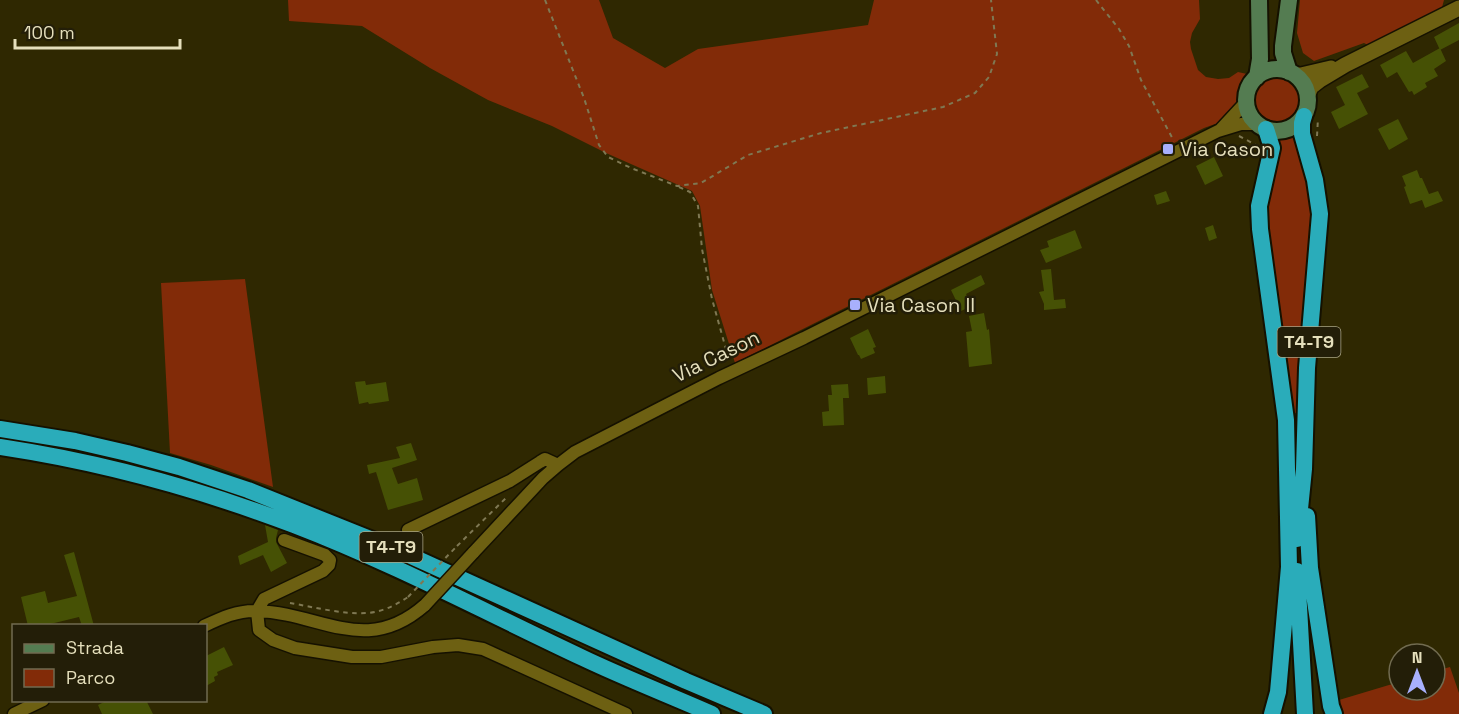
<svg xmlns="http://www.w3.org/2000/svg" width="1459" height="714" font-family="'Space Grotesk',sans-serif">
	<rect width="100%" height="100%" fill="#2f2801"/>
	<path fill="#822b08" d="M288 0H599L613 38 665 68 698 49 868 25 874 0H1199L1200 19 1192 33 1190 42 1191 49 1198 70 1206 77 1218 79 1229 78 1238 72 1247 74 1236 107 1218 123 1204 128 735 363 712 290 700 206 692 191 606 153 552 126 488 100 430 68 362 26 289 21Z
		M1300 0H1444L1441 11 1372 47 1364 43 1314 61 1303 53 1297 33Z
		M1253 100a23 23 0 1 1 46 0a23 23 0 1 1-46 0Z
		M1295 132 1313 206 1297 413H1289L1265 223 1273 136 1285 135Z
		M245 279 273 487 211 465 170 453 161 283Z
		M1450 667 1459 693V714H1344L1339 700 1399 682V690H1435V671Z"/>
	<path fill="#465105" d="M1459 23V40L1440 50 1434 37Z
		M1440 48 1446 61 1434 69 1438 76 1425 83 1427 87 1414 95 1412 91 1409 92 1397 72 1387 78 1380 65 1406 51 1413 63Z
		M1362 74 1369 87 1357 93 1368 114 1339 129 1331 112 1345 105 1336 87Z
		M1398 119 1408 139 1389 150 1378 129Z
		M1214 157 1223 176 1205 185 1196 166Z
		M1417 170 1420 178H1422L1429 194 1438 191 1443 201 1425 208 1422 200 1410 204 1404 187 1406 186 1402 176Z
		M1166 191 1170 201 1157 205 1154 195Z
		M1213 225 1217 238 1209 241 1205 228Z
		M1075 230 1082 248 1046 263 1040 250 1049 247 1047 241Z
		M1051 269 1054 300 1065 299 1066 308 1044 310V304L1039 292 1044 291 1041 270Z
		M981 275 985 284 966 294 972 306 961 311 951 290Z
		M984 313 987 330 989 329 992 364 969 367 966 332 972 331 969 316Z
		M868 329 876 347 873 348 875 353 861 359 859 355H858L850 338Z
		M885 376 886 393 868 395 867 378Z
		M365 381 366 385 386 382 389 401 369 404 368 402 359 404 355 382Z
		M848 384 849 398H843L844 425 823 426 822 412 829 411 828 395H832L831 385Z
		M411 443 417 460 392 468 398 484 417 478 423 500 388 510 376 472 369 474 367 465 400 458 396 447Z
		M265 525 278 530 276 538V542L287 563 271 572 263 555 240 565 238 556 268 542Z
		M74 552 94 626H82L79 617 42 626H28L21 597 45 591 48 603 77 596 64 555Z
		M224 647 233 665 217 672 218 675 214 677 215 681 206 686V656Z
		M108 700H146L153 714H102L98 705Z"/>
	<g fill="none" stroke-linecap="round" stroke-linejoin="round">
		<g stroke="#151100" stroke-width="15">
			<path id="minor" d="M1221 129 1247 101
				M408 530 510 481 540 462 545 459 558 465
				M284 540 325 555 330 560 329 565 323 571 264 599 257 611 259 630 273 640 295 648 352 657H381L433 647 458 645 483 649 626 714
				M473 553 543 478 558 465 575 452 719 378 804 338 1218 131 1241 124H1257
				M204 626C221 618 238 610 257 611 321 613 366 657 425 605
				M14 714 43 700"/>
		</g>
		<g stroke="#151100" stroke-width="18">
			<path id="tertiary" d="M1295 75H1301L1331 68
				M1308 94 1311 87 1320 80 1345 65 1459 8"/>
		</g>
		<g stroke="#151100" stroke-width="20">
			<path id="secondary" d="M1246 100a31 31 0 1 1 62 0a31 31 0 1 1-62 0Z
				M1289 72 1283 53V46L1289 0
				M1257 77 1260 59 1259 0"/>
		</g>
		<g stroke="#151100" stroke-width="20">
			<path id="trunk" d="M1266 129 1272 148 1259 206 1260 229 1286 420 1289 567 1279 681 1278 692 1272 714
				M0 429 75 441 127 453 179 467 248 490 400 551 686 681 764 714
				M0 447C100 462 199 489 294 525 393 563 487 613 583 658 625 678 669 695 712 714
				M1307 516 1310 568 1331 706 1334 714
				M1297 539 1304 469 1307 368 1320 214 1315 180 1302 134V123L1304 116
				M1297 571 1305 714"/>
		</g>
		<path stroke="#7f7853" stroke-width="2" stroke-dasharray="4.5 4.5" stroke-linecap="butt" d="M545 0 584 98 599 145 608 157 631 168 677 186 701 183 748 155 821 133 943 107 975 93 989 77 997 54 991 0
			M1096 0 1119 29 1129 46 1141 80 1174 141
			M1239 136 1258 146
			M1317 136 1318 118
			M679 187 690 192 698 206 702 249 712 299 729 360
			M457 546 508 496
			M290 603C315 607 354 618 379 611 390 608 399 603 408 597"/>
		<use href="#minor" stroke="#6d6012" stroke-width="12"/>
		<use href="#tertiary" stroke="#6d6012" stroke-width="15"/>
		<use href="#secondary" stroke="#547c51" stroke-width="16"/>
		<use href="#trunk" stroke="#2aacba" stroke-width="16"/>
		<g stroke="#151100" stroke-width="15" stroke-linecap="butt">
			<path id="minor-bridge" d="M425 605 473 553"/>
		</g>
		<path stroke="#7f7853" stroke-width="2" stroke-dasharray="4.5 4.5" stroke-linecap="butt" d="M408 597 457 546"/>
		<use href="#minor-bridge" stroke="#6d6012" stroke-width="12"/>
	</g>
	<g fill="#a8b0fc" stroke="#231e08" stroke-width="2">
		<rect x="1162" y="143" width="12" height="12" rx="3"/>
		<rect x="849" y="299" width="12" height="12" rx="3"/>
	</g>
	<g text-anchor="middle" stroke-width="5" stroke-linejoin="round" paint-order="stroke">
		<g fill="#231e08" stroke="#aba586" stroke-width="1.5">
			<rect x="1277.5" y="327" width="63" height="30" rx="4.5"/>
			<rect x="359.5" y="532" width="63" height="30" rx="4.5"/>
		</g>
		<g font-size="18" font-weight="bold" fill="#e5dfbc">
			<text x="1309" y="348">T4-T9</text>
			<text x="391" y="553">T4-T9</text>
		</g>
		<g font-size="20" fill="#e5dfbc" stroke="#231e08" text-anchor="start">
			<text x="1180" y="156">Via Cason</text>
			<text x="867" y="312">Via Cason II</text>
		</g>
		<g font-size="20" fill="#e5dfbc" stroke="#231e08">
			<text transform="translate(716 356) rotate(-26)" y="7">Via Cason</text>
		</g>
	</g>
	<rect x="12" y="624" width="195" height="78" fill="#231e08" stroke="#716b50" stroke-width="1.5"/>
	<rect x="24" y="644" width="30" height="9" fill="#547c51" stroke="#716b50" stroke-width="1.5"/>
	<text x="66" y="654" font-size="18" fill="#e5dfbc">Strada</text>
	<rect x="24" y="669" width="30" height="18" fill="#822b08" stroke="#716b50" stroke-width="1.5"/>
	<text x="66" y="684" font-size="18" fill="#e5dfbc">Parco</text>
	<g transform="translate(1417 672)"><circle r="28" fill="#231e08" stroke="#716b50" stroke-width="1.5"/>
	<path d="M0-4.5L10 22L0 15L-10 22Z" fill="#a8b0fc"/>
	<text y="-9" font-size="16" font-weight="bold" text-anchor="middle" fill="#e5dfbc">N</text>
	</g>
	<path d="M15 39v9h165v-9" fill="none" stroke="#e5dfbc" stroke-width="3"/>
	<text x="24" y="39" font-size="18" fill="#e5dfbc" stroke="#231e08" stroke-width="4.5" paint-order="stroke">100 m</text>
</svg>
